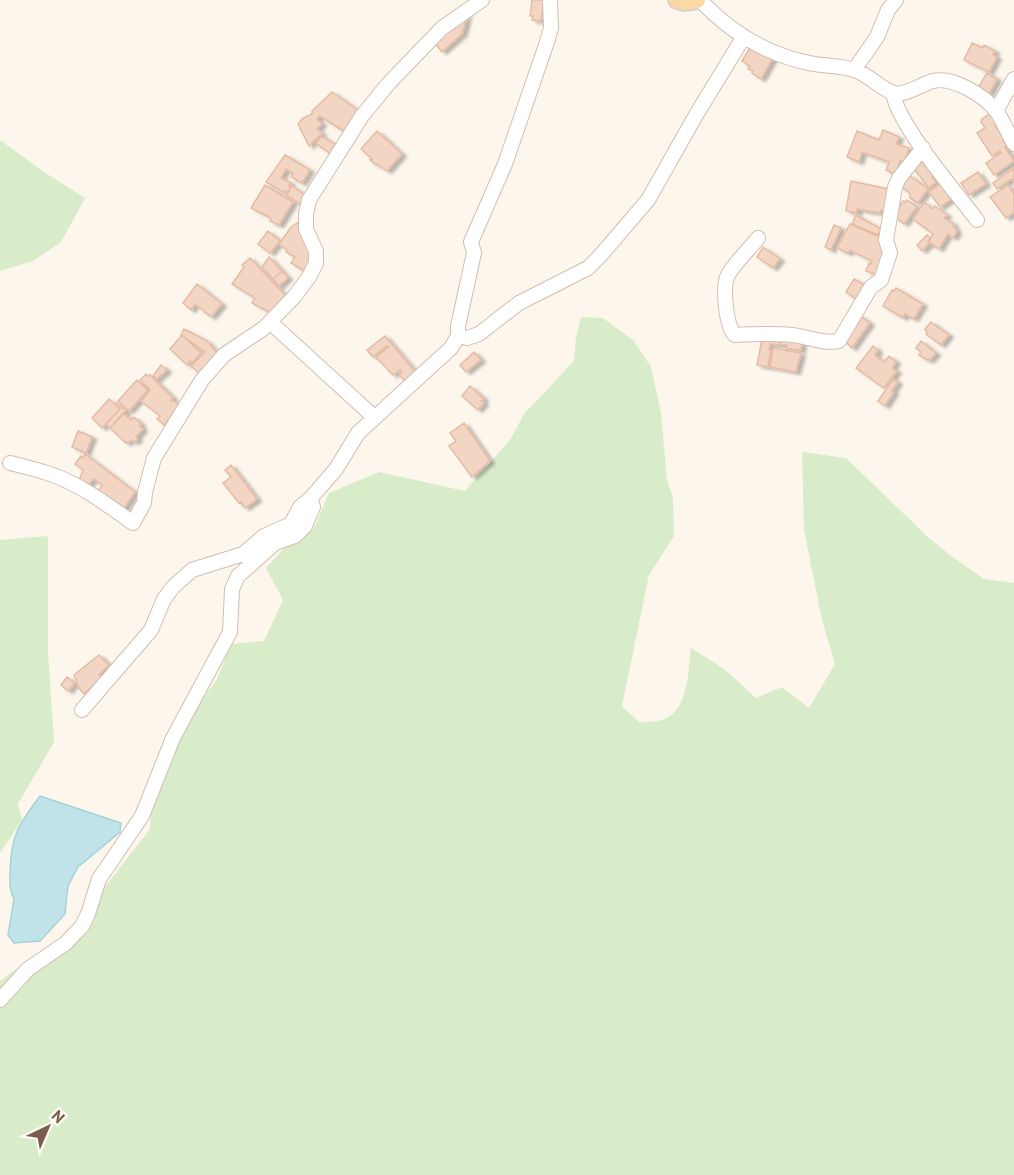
<svg xmlns="http://www.w3.org/2000/svg" width="1014" height="1175" font-family="'PT Sans',sans-serif">
	<defs>
		<filter id="shadow"><feDropShadow dx="4.5" dy="2.5" stdDeviation="1.5" flood-color="#0004"/></filter>
	</defs>
	<rect width="100%" height="100%" fill="#fdf6ec"/>
	<path fill="#d8ecc9" d="M0 140 44 172 85 198 61 242 33 261 0 271Z
		M581 317 603 318 634 341 651 367 661 413 667 480 673 498 674 536 649 575 622 706 639 722C645 722 652 722 658 721 689 715 688 672 691 648L724 669 756 698 782 687 809 708 835 664 822 620 804 530 802 452 846 458 929 538 950 555 984 579 1014 583V1175H0V981L26 962 58 956 88 932 104 888 150 829 151 810 178 733 217 679 231 644 264 641 283 600 266 568 290 541 315 526 329 493 379 472 465 491 510 440 524 414 574 361 576 337Z
		M48 536V651L54 742 18 804 22 820 0 853V540Z"/>
	<path fill="#bfe3e8" stroke="#a5d3da" stroke-width="1.5" d="M40 796 121 823 120 832 78 867 68 886 65 914 40 941 14 943 8 935 14 899C9 890 10 882 10 871 11 835 19 824 40 796Z"/>
	<path fill="#f3d5c3" stroke="#e6bba3" stroke-width="1.5" filter="url(#shadow)" d="M532 0H544L541 21 532 20 533 16H530Z
		M467 14 464 29 462 31 463 33 442 52 435 43Z
		M972 43 983 48 984 45 995 51 993 55 997 57 989 72 964 60Z
		M750 48 773 58 761 79 752 73 753 71 748 69 750 66 742 61Z
		M987 73 997 79 989 94 978 88Z
		M332 92 359 111 345 132 320 116 317 119 322 124 317 129 322 133 309 146 298 124 303 118 312 114V111Z
		M991 113 998 124 995 125 1005 140 1003 141 1007 146 1005 147 1014 161 994 175 986 163 1001 153 1000 151 992 156 977 133 985 128 981 122 982 119Z
		M883 130 899 137 896 144 909 148 904 162 900 161 895 174 886 170 889 162 862 152 859 162 847 157 857 131 879 140Z
		M377 131 402 154 387 171 377 164 376 165 370 160 372 159 361 149Z
		M321 136 335 144 330 153 316 144Z
		M285 155 310 170 302 183 291 177 293 173 286 169 281 178 291 183 289 186 291 187 288 193 286 191 285 193 266 182Z
		M923 161 924 164 927 161 937 173 932 177 936 182 929 188 914 169Z
		M1014 168V182L1012 179 997 189 993 183Z
		M978 172 986 184 969 195 961 183Z
		M909 175 928 189 918 203 910 198V193L901 187Z
		M851 181 889 189 885 211 881 210 880 213 857 209V213L846 211Z
		M944 181 953 198 940 207 929 192Z
		M265 185 293 202 279 225 270 221 271 218 251 208Z
		M1008 185 1014 194V212L1006 218 990 197Z
		M292 186 307 196 302 205 286 195Z
		M907 200 917 207 904 224 895 217V213L903 201 905 202Z
		M924 202 933 209 935 206 947 215 944 218 954 224 953 226 955 228 957 232 953 238 948 234 939 249 928 242 933 234 913 219Z
		M856 215 881 229 878 235 852 224Z
		M297 223 304 234 312 257 306 272 291 263 295 257 286 252 287 250 279 244 291 227Z
		M850 224 880 237 886 251 878 275 866 271 869 263 871 264 872 261 850 250 848 253 837 248Z
		M834 225 841 228 831 250 825 247Z
		M268 231 280 241 270 253 258 244Z
		M927 235 931 239 928 242 930 243 922 251 917 245Z
		M763 247 780 259 773 268 757 257Z
		M269 257 282 271 273 279 262 267Z
		M250 258 287 297 271 313 252 303 255 298 232 284 244 267 242 265Z
		M282 271 288 278 279 286 273 279Z
		M854 279 865 285 856 299 846 292Z
		M197 284 222 304 211 317 195 304 191 310 183 303Z
		M896 288 923 304 914 319 905 314 903 318 883 306 892 290 894 291Z
		M859 315 870 323 852 348 845 341Z
		M931 322 949 335 941 345 926 334 927 332 925 329Z
		M184 329 207 341 217 353 199 373 191 366 205 352 181 335Z
		M182 335 201 353 192 363 190 361 187 365 170 349Z
		M385 336 417 374 406 383 399 374 402 372 400 370 393 375 376 357 389 347 387 346 373 357 367 350Z
		M781 338 802 341 801 350 787 349V345H780Z
		M762 339H780L779 345 770 344 769 350H771L768 367 757 365Z
		M921 341 936 353 930 360 928 359 927 360 919 355 921 352 916 348Z
		M873 346 878 350 875 355 884 362 889 356 896 362 892 368 897 371 884 388 856 368Z
		M773 348 801 353 796 372 770 367Z
		M474 352 481 360 466 372 460 365Z
		M161 365 167 370 157 379 153 376Z
		M146 374 148 376 150 375 173 398 170 401 173 400 180 406 164 425 157 419 160 416 141 401 150 390 140 380Z
		M893 379 898 382 892 391 894 392 885 406 878 401Z
		M137 380 148 390 129 411 118 401Z
		M470 386 484 399 481 401 484 403 478 410 462 396Z
		M109 399 120 409 102 428 92 418Z
		M117 403 126 411 110 428 106 424 120 409 115 404Z
		M123 413 131 420 134 417 141 424 140 426 143 429 136 437 138 439 135 442 132 440 126 443 110 428Z
		M464 423 490 461 472 477 449 446 456 441 450 433Z
		M78 431 92 437 86 453 72 447Z
		M85 454 135 492 123 510 98 491 102 485 94 479 87 486 79 480 83 470 75 464 81 456 83 458Z
		M231 465 257 499 245 508 241 502 239 503 223 483 231 477 225 470Z
		M99 655 109 665 99 675 102 677 84 694 79 688 74 675Z
		M67 677 75 683 68 691 61 685Z"/>
	<g fill="none" stroke-linecap="round" stroke-linejoin="round">
		<g stroke="#d1beb0" stroke-width="16">
			<path id="minor" d="M700 0C731 33 769 56 814 64 827 66 842 66 854 70 868 74 881 89 894 93 905 96 922 84 933 81 953 76 985 96 997 112 1003 121 1008 133 1014 144
				M854 70 877 37 888 10 896 0
				M893 93C898 125 955 191 977 220
				M996 111 1014 79
				M758 238C749 250 735 262 728 275 722 287 726 326 735 335 754 334 773 333 792 335 809 337 822 344 839 341L871 287 881 280 890 253 886 240 895 187 899 178 923 148
				M270 322 374 417
				M458 336V326L474 253 471 242 505 164 547 42 551 28 550 0
				M10 463C22 466 35 469 47 473 79 483 106 504 133 523L144 503 145 492 154 458 202 380 224 355 264 328 294 297 309 277 316 263V251L306 229V214L309 200 362 116 389 83 442 28 482 0
				M82 710 151 630 164 599 173 587 192 570 243 554 264 536 291 524 300 507 310 499 336 469 358 433 451 348 458 336 467 338 479 334 519 303 588 268 600 256 648 200 696 115 743 38
				M0 1000 28 969 66 943 82 926 88 914 99 879 142 816 173 738 230 632 232 589 238 576 275 543 295 536 305 526 313 507 310 499"/>
		</g>
		<g stroke="#dad1cd" stroke-width="20">
			<path id="major" d="M677 0 684 2 697 0"/>
		</g>
		<use href="#minor" stroke="#fff" stroke-width="14"/>
		<use href="#major" stroke="#fbd9a5" stroke-width="16"/>
	</g>
	<g transform="translate(48 1127) rotate(44)" stroke="#fffaf3" stroke-width="4.5" paint-order="stroke">
	<path d="M0-4.5L10 22L0 15L-10 22Z" fill="#7a5c4d"/>
	<text y="-9" font-size="16" font-weight="bold" text-anchor="middle" fill="#7a5c4d">N</text>
	</g>
</svg>
